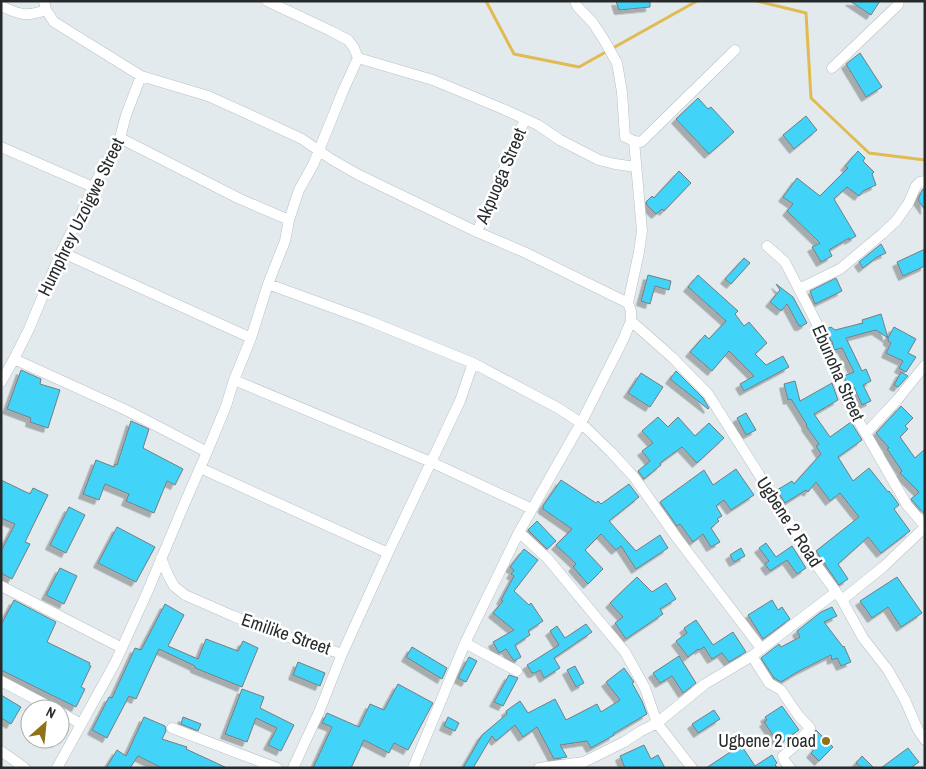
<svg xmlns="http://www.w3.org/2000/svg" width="926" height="769" font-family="'Archivo Narrow',sans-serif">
	<defs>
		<filter id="shadow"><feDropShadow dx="-4.5" dy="4.5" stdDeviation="0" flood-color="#0004"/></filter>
	</defs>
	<rect width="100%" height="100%" fill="#e2eaed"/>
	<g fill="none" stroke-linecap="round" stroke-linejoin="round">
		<path stroke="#e1bb52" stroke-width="3" d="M486 1 514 54 579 67 697 1
			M757 1 806 13 811 98 869 153 925 160"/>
	</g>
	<path fill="#42d3f8" stroke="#757d7f" filter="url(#shadow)" d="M616 1H650V7L619 10Z
		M850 1H880L871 15Z
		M860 53 882 87 866 97 846 64Z
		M698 98 708 109 711 107 734 132 709 154 676 119Z
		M806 116 817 130 794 149 783 135Z
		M858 151 865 158 863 161 874 172 872 174 876 185 863 191 859 196 847 187 834 199 856 236 849 240V238L829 250 832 256 821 262 812 247 820 243 787 211 793 204 783 197 797 178 820 196 848 168 845 166Z
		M679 171 691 183 664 211 662 209 656 214 647 205 646 202 652 196 654 198Z
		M925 188V210L918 200 922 190Z
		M881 244 886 253 877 257 863 268 859 262Z
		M925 249V266L903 276 897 262Z
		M744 258 750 263 731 284 725 279Z
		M648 275 671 281 669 290 655 286 650 304 641 301Z
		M698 275 738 311 735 314 744 326 749 322 767 343 755 354 766 365 783 356 789 367 744 391 740 384 754 376 729 351 712 371 690 352 705 335 709 339 726 321 688 287Z
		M836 278 842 291 815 304 810 291Z
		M776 284 793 297 807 323 802 326H799L787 304 781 311 770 302 780 290Z
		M881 314 888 338 876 330 846 338 862 371 866 369 871 381 863 385 871 401 862 405 854 387 848 389 844 376 854 372 842 348 834 350 832 341H831L826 329 831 327 835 330 863 323 862 320Z
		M894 327 916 339 908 353 916 357 906 372 899 368 903 361 886 353 891 343 888 341V338Z
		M21 370 41 379 40 384 60 390 48 428 30 422 31 418 7 409Z
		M676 371 703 398 709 408 708 409 670 379Z
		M901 372 908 376 898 387 894 385Z
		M641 373 663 387 650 407 628 393Z
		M795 381 800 401 832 383 838 400 814 414 830 437 851 422 862 440 838 457 853 481 869 468 888 492 889 491 895 499 899 505 894 509 910 531 881 553 868 537 838 564 848 579 839 585 816 551 859 517 840 493 830 501 816 482 808 492 806 490 785 503 777 490 792 481 794 484 821 454 816 446 819 444 806 426 807 425 791 399 788 400 784 384Z
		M901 406 913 418 905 426 908 429 900 437 915 458 925 449V515L911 499 919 492 900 473 902 471 887 449 889 448 876 433Z
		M746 413 756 430 746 435 737 418Z
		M658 417 668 427 678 417 695 436 709 423 724 438 697 463 682 447 660 463 661 465 644 479 638 471 650 461 642 451 653 443 642 431Z
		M131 421 149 429 143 448 183 469 175 485 167 481 154 513 126 501 129 494 105 484 99 500 83 494 96 460 114 467 115 464 117 465Z
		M736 469 754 495 731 510 724 500 716 506 722 516 717 519 719 521 711 528 720 542 711 547 703 534 693 542 680 524 677 526 660 502 704 470 713 485Z
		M1 480 30 494 33 488 48 495 25 542 30 544 12 579 1 573V551L15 524 1 518Z
		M561 480 596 503 598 501 601 504 629 484 639 497 609 521 636 551 660 535 668 548 636 569 621 546 616 550 601 534 585 550 603 569 588 584 573 567 576 564 556 545 572 529 543 509V506Z
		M69 507 85 515 66 553 50 545Z
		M537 521 556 541 547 549 528 530Z
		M117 527 155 547 136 582 98 563Z
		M766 543 776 557 792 546 806 568 797 574 787 560 770 571 765 564 769 561 759 548Z
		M741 548 745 556 734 562 730 555Z
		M524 549 538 560 514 591 529 605 531 603 543 621 528 631 530 635 515 645 521 657 514 661 506 649 499 653 493 642 514 630 493 613 503 601 501 600 514 576 511 574 514 570 510 567Z
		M60 568 77 576 64 604 46 595Z
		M637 577 652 592 666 583 676 599 660 609 663 614 626 639 615 623 623 617 610 603Z
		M897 577 922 613 901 627 888 607 872 618 860 601Z
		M14 600 56 622 47 642 90 663 89 665 91 666 81 687 85 689 76 707 1 670V625Z
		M772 600 778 610 782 607 790 619 763 639 748 615Z
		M165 604 184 615 168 646 198 659 206 639 238 651 243 641 258 648 242 687 195 668V666L159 649 136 699 129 696 107 738 92 730 109 697 112 698 135 648 141 650Z
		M832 607 837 616 824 622 843 647 844 646 851 662 841 666 837 658 832 660 831 655 799 671 781 682 774 678 761 658 779 644 781 647 800 637 797 631 821 612Z
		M696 620 713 645 733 632 746 652 729 662 722 653 712 659 704 647 699 650 698 649 688 657 676 641 687 633 684 628Z
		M586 624 592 632 554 658 560 668 544 678 540 670 535 673H532L527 665 559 645 550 631 557 626 565 638Z
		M412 647 447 668 442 679 406 657Z
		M679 656 696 683 683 693 672 676 660 683 653 673Z
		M469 657 477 661 466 682 458 678Z
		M298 662 325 673 320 686 293 675Z
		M575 666 584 683 576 687 567 670Z
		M624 668 634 682 632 683 642 701 647 714 613 734 614 735 591 748 587 741 560 745 567 757 554 759 537 727 523 737 515 725 496 741 492 736 473 768H463L482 735 507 714 506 711 520 701 528 713 555 699 566 720 597 704 601 712 620 700 606 682Z
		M509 675 518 678 503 706 494 702Z
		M398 684 433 703 408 750 394 743 389 753 364 740 351 768H313L332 727 322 723 327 713 359 727 370 704 384 710Z
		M242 689 264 697 260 708 294 725 281 751 268 745 277 728 256 718 247 742 225 734Z
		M1 695 21 707 11 724 1 718Z
		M782 706 799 730 779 744 764 722 767 720 765 717Z
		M714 710 720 719 698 733 692 724Z
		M144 717 165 726 166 731 162 739 187 747 186 749 227 768H162L138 756 130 768H106L117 750 126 756Z
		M183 717 201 724 198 731 181 724Z
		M448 717 459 723 455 731 444 726Z
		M816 730 833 747 819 761 811 753 817 746 810 739Z
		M644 745 651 759 658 755 665 768H625L620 756Z
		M741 745 755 766 772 755 777 763 775 765 778 768H706Z
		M908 748 919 762 910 768H881Z
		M862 756 874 768H862L856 763Z"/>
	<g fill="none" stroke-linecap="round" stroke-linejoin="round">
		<g stroke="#b9c1c4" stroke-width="11">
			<path id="minor" d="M44 1 46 10 54 22 141 76 208 96 248 114 302 139 331 159 357 174 477 232 524 252 628 303
				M267 1 331 31 348 40 354 48 358 58
				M575 1 577 6 593 23 604 40 617 63 622 92 625 137 634 141 641 142 735 50
				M1 6C20 15 26 17 46 10
				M358 58 433 80 503 109 538 125 560 140 599 160 615 164 636 167
				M832 68 898 5 899 1
				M120 138 240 199 289 220
				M1 147 93 187
				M477 232 525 119
				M767 246 785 262 817 324 843 394 907 505 925 526
				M61 252 251 338
				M268 284 367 320 473 363 558 408 581 423 611 452 634 477 677 538 761 648
				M799 289 840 269 882 234 896 221 908 204 916 186 920 182 925 181
				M631 321 673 358 708 394 815 563 842 600 863 638 888 670 905 700 918 730 925 740
				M14 359 128 411 207 452
				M234 380 431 462 532 509
				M1 382 14 359 29 329 61 252 82 212 93 187 120 138 126 115 141 76
				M866 433 898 399 925 365
				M200 468 388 553
				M519 532 548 559 625 652 645 688 657 723 692 768
				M161 558 168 575 174 586 185 595 233 616 273 632 342 654
				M1 586 122 648
				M842 600 883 567 925 527
				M465 643 517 671
				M752 656 769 683 781 690 798 715 810 728 795 746 783 756 784 760 790 768
				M1 681 54 709
				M60 712 81 724
				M172 728 277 768
				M1 751 25 768
				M57 768 115 663 146 595 183 507 207 452 226 406 234 380 251 338 268 284 285 241 289 220 299 190 313 165 343 91 358 58
				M293 768 319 712 342 654 388 553 460 401 473 363
				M413 768 465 643 519 532 581 423 623 340 631 321V311L628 303 639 252 642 231 634 141
				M539 768 584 762 624 742 641 731 657 723 705 684 752 656 836 592"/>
		</g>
		<use href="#minor" stroke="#fff" stroke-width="10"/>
	</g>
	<circle fill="#907318" stroke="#fff" stroke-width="2" cx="826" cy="741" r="5"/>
	<g text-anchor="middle" stroke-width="5" stroke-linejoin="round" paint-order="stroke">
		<g font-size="18" fill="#272a2b" stroke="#fff">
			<text transform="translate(501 176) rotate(-67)" y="6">Akpuoga Street</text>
			<text transform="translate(81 217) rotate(-64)" y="6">Humphrey Uzoigwe Street</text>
			<text transform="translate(838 373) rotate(66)" y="6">Ebunoha Street</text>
			<text transform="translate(789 522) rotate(57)" y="6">Ugbene 2 Road</text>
			<text transform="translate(286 634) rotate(19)" y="6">Emilike Street</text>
		</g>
		<g font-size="18" fill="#272a2b" stroke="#fff" text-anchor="end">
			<text x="816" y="747">Ugbene 2 road</text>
		</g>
	</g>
	<rect width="926" height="769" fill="none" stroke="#272a2b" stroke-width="5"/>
	<g transform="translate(45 724) rotate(27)"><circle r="24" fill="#ffffff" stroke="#a9aaaa"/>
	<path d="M0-4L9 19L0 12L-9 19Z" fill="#907318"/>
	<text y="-8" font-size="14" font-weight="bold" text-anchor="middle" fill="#272a2b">N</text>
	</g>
</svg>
